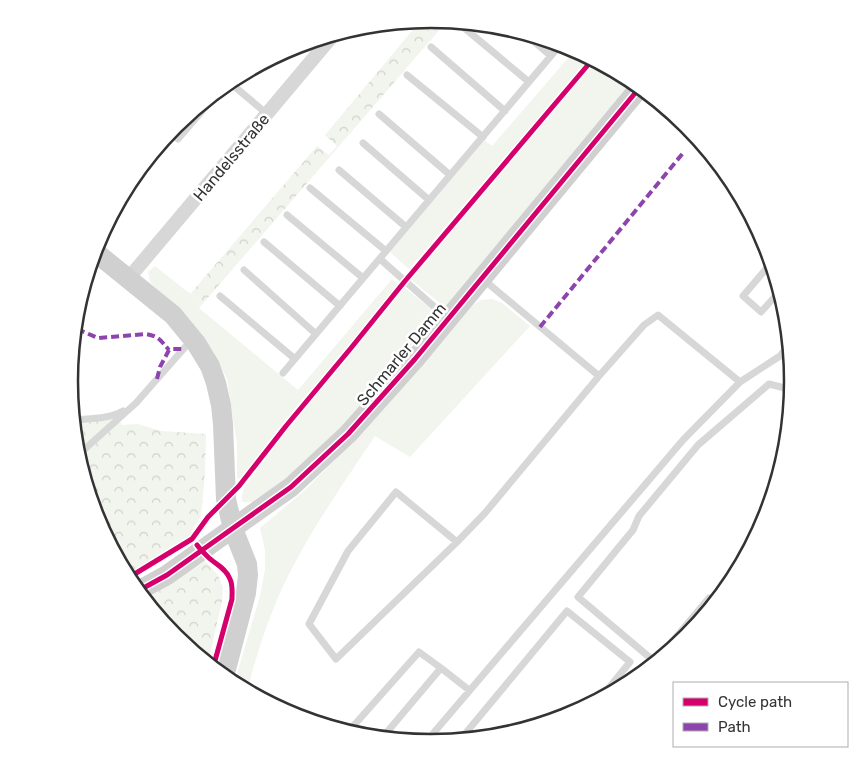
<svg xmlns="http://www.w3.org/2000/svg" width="863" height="762" font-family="Rubik,sans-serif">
	<defs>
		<pattern id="forest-crowns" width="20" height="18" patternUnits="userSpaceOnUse" patternTransform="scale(1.25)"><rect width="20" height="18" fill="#f1f5ed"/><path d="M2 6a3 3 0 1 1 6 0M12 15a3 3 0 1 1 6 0" fill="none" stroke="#cfd2cc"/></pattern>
	</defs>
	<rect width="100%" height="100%" fill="#fff"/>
	<path fill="#f1f5ed" d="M576 49 590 57 409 269 390 252 484 140 492 146Z
		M597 61 635 82 446 308 409 278Z
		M155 266 185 290 197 297 199 308 298 390 392 279 399 285 281 425 241 480 237 478V444L227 379 213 351 195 328 150 282 148 272Z
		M404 287 437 314 409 348 407 346 401 352 403 355 401 357 404 359 350 419 284 482 254 502H242V496L244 487 289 428Z
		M492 299 502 303 530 326 410 457 375 436C348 477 320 516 297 559 274 600 259 645 247 691L234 684 260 596 265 570V550L260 528 303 492 333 462 428 359 473 305 481 300Z"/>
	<path fill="url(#forest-crowns)" d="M432 19 448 20 199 308 197 297 191 293 317 146 329 155 337 146 325 135 421 20Z
		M116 413 122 425 138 424 161 431 206 434 205 473 201 516 187 539 127 576 97 519 76 451 73 416Z
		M205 561 218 575 223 588 222 601 208 664 175 637 145 600Z"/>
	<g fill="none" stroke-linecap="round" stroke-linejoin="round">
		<path stroke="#d7d7d7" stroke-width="7" d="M456 21 529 82
			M523 32 551 56
			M431 47 505 111
			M407 75 483 137
			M228 81 267 114
			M379 114 450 175
			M170 132 178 139 227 82
			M363 143 429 200
			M339 170 406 227
			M310 188 386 251
			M287 215 363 278
			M264 242 340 306
			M380 259 447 318
			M772 262 743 296 761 312 781 290
			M244 270 316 334
			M484 280 599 376 644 325 658 315 740 382
			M220 296 295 359
			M74 333 77 329 75 327
			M283 373 561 44
			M73 420C89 419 109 419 123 411
			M77 456 136 403 187 345
			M457 542 396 492 348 551 309 624 336 659 457 542 485 513 599 376
			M715 603 709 598 655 662 578 597 633 530 639 516 698 445 769 384 793 390
			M348 732 419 652 441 668
			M382 738 441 668 469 690
			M460 740 567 611 630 662 599 700
			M425 743 683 440 740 382 780 356 790 344"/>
		<path stroke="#d7d7d7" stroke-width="14" d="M128 279 334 34"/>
		<path stroke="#d0d0d0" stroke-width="20" d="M94 251 173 315 196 343 210 366 216 383 221 405 223 424 226 499 233 529 247 564 248 575 246 593 224 677
			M138 591 167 575 291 487 348 434 415 359 641 86"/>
		<path stroke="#8e44ad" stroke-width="4" stroke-dasharray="8 4" stroke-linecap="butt" d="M540 327 683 153
			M77 329 98 338 146 334C159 336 161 341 169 350
			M157 379 160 367 169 350 173 349H183"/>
		<g stroke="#fff" stroke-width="8">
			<path id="cycleway" d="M197 545C200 549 204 553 208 557 215 564 226 568 230 579 233 585 232 592 232 599L213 668
				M128 578 192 539 208 517 239 486 286 426 351 348 405 281 593 59
				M138 591 167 575 291 487 348 434 415 359 641 86"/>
		</g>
		<use href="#cycleway" stroke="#d6006c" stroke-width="5"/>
	</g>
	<g text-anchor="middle" stroke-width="5" stroke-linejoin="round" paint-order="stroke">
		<g font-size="16" fill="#333" stroke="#fff">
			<text transform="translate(231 157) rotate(-50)" y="6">Handelsstraße</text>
			<text transform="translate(401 354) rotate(-50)" y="6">Schmarler Damm</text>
		</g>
	</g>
	<path d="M0 0H863V762H0ZM78 381a353 353 0 1 1 706 0a353 353 0 1 1-706 0Z" fill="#fff" fill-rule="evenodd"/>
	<path fill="none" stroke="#333" stroke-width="2.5" d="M78 381a353 353 0 1 1 706 0a353 353 0 1 1-706 0Z"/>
	<rect x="673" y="682" width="175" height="65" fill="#ffffff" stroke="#adadad"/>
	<rect x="683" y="698" width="25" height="8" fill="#d6006c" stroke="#adadad"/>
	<text x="718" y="707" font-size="15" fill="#333333">Cycle path</text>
	<rect x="683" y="723" width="25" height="8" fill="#8e44ad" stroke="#adadad"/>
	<text x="718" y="732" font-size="15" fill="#333333">Path</text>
</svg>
